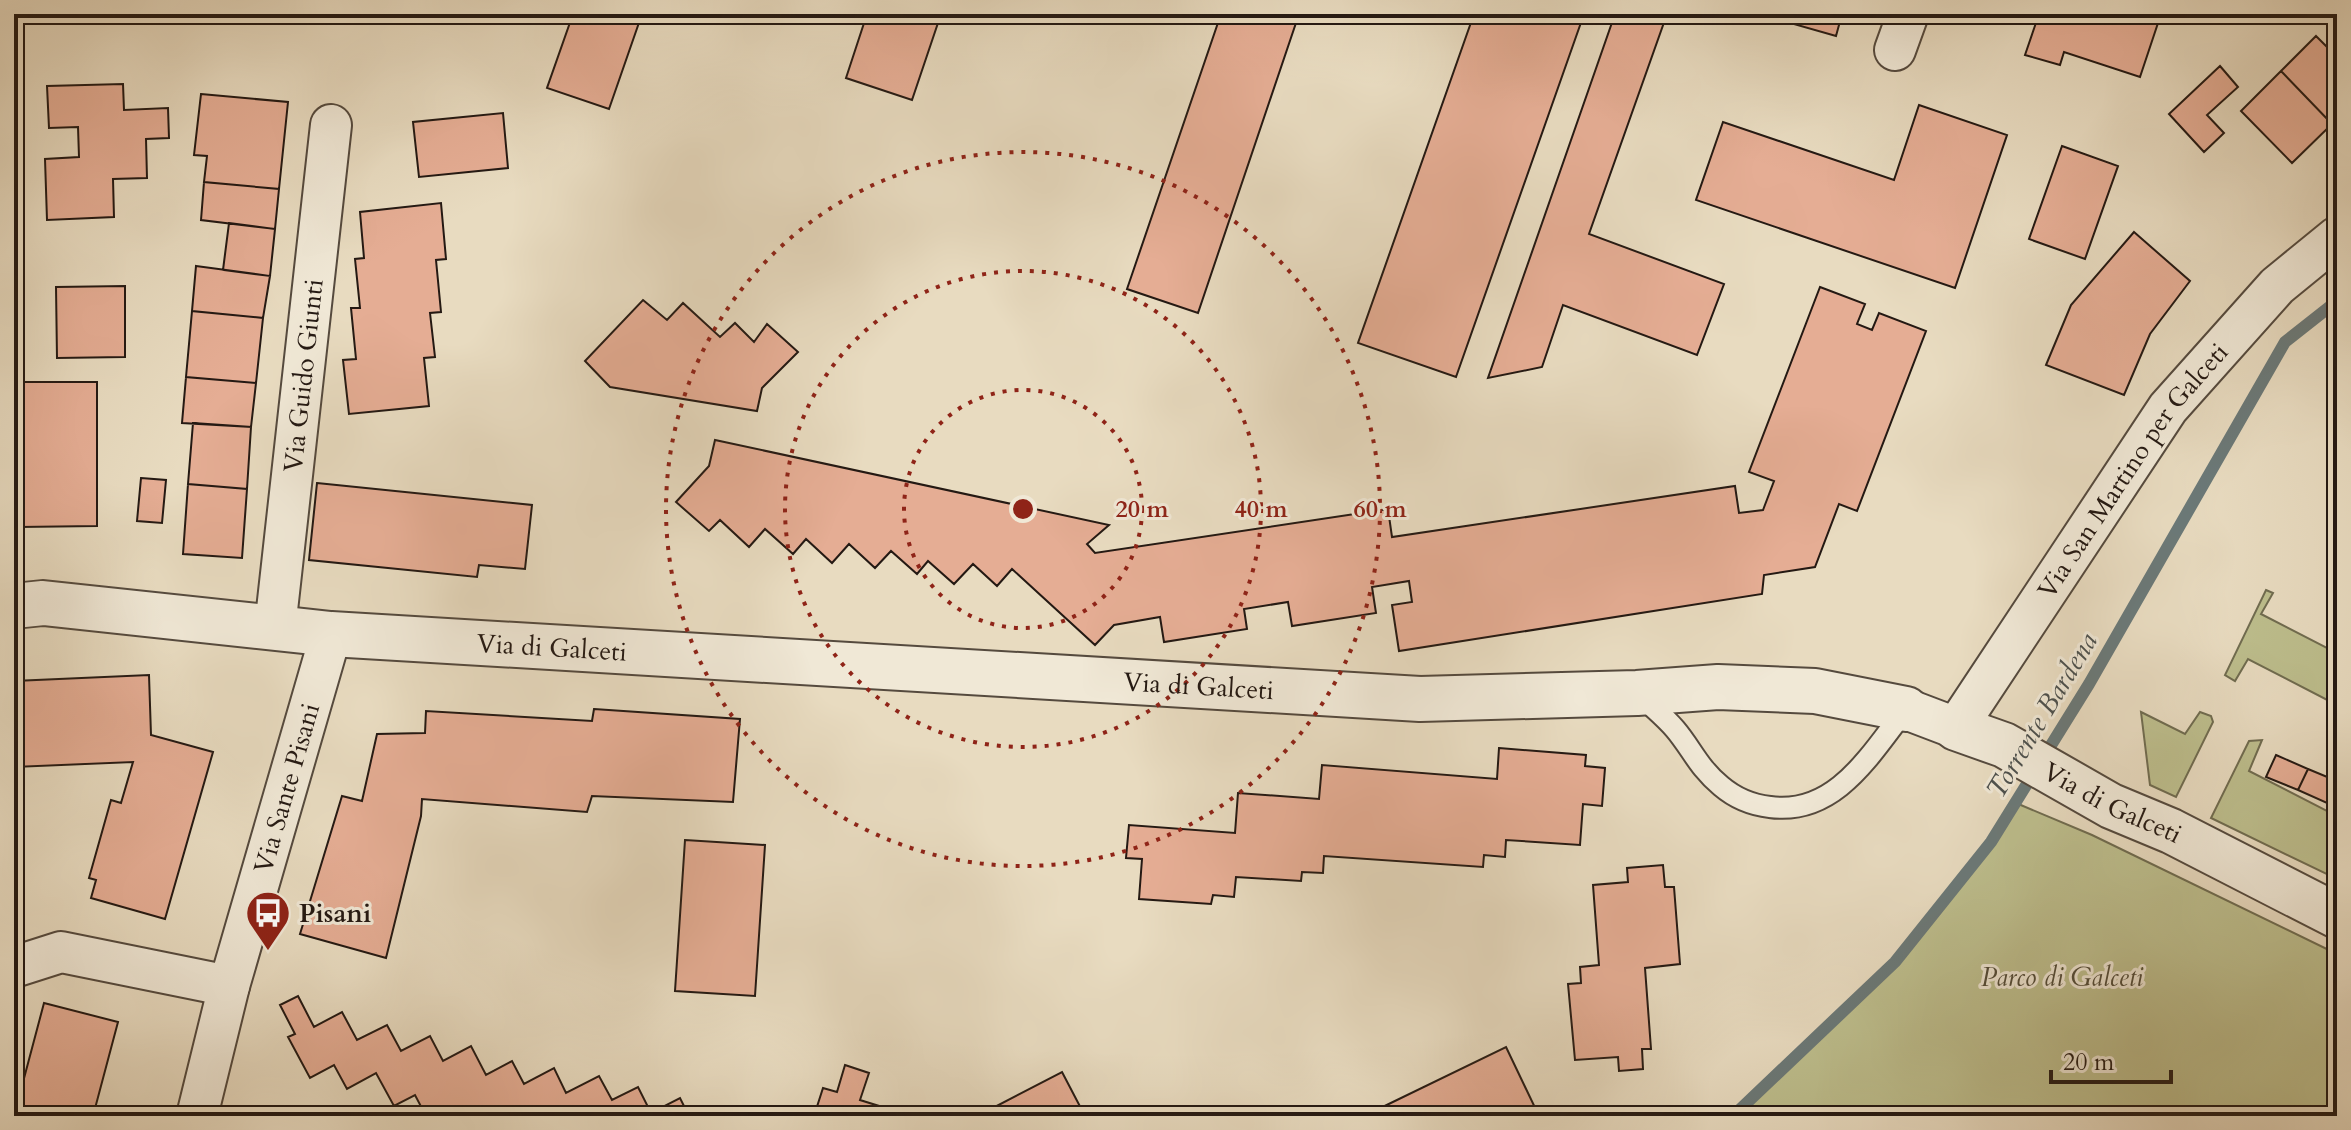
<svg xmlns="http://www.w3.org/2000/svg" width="2351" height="1130" font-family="Cardo,serif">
	<rect width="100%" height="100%" fill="#e8dbc0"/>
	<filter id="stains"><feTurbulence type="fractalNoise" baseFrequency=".0025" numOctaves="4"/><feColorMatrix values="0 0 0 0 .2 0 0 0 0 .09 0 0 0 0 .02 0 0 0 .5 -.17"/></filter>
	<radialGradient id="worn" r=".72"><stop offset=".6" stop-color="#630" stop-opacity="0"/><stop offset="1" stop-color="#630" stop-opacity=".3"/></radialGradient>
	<path fill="#bdbe8d" stroke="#706c50" stroke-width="2" d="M2266 590 2273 593 2261 614 2337 653V705L2248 659 2235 681 2225 675Z
		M2141 712 2185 734 2200 712 2211 716 2213 722 2176 797 2150 785Z
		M2262 740 2249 771 2337 816V879L2211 818 2249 741Z
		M2016 803 2092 835 2337 954V1116H1733L1895 962 1991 842Z"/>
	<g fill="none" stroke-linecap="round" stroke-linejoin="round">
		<path stroke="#6b7978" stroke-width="12" d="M1733 1116 1895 962 1991 842 2089 684 2285 342 2337 301"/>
	</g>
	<path fill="#e5ad94" stroke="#241913" stroke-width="2" d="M573 14H642L609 109 547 88Z
		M867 14H941L912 100 846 78Z
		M1221 14H1299L1198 313 1127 289Z
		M1474 14H1584L1456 377 1358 343Z
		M1615 14H1667L1589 234 1724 284 1697 355 1563 305 1542 367 1488 378Z
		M1767 14H1842L1836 36 1766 16Z
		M2039 14H2161L2140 77 2064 52 2060 65 2025 55Z
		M2316 36 2337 57V119L2332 124 2281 71Z
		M2220 66 2238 87 2207 115 2224 133 2204 152 2169 114Z
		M2281 71 2332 124 2292 163 2241 111Z
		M123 84 124 110 168 108 169 138 146 139 147 178 113 179 114 217 47 220 45 159 79 157 78 127 49 128 47 86Z
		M201 94 288 102 279 189 204 182 207 156 194 155Z
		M1919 105 2007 135 1955 288 1696 200 1723 122 1894 180Z
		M503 113 508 168 419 177 413 122Z
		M2062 146 2118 166 2085 259 2029 239Z
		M204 182 279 189 275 229 201 220Z
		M441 203 446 259 436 260 441 312 430 313 435 357 424 358 429 406 349 414 343 360 356 359 351 308H360L355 259 364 258 360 212Z
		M229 223 275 229 270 276 223 270Z
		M2134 232 2190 281 2150 334 2124 395 2046 365 2071 305Z
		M196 266 270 276 263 318 192 311Z
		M125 286V357L57 358 56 287Z
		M1820 287 1865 304 1857 324 1872 330 1879 313 1926 331 1857 511 1839 504 1815 567 1764 575 1762 594 1399 651 1392 605 1412 602 1409 581 1372 587 1376 613 1292 626 1288 602 1244 609 1247 629 1164 642 1160 617 1114 625 1095 645 1012 569 997 586 973 564 954 584 928 561 917 574 891 551 875 568 849 544 832 563 806 539 793 554 765 529 749 547 720 520 709 531 676 502 709 466 715 440 1109 525 1087 544 1095 553 1388 509 1392 537 1735 486 1739 513 1763 510 1774 481 1749 472Z
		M643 300 667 320 683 303 720 337 735 323 754 342 767 324 798 352 762 388 757 411 610 387 585 361Z
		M192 311 263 318 256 383 186 377Z
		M186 377 256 383 251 427 182 423Z
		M18 382H97V526L19 527Z
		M193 423 251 427 247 489 188 484Z
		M141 478 166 480 162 523 137 521Z
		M317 483 532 505 525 569 479 565 477 577 309 560Z
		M188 484 247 489 242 558 183 554Z
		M149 675 151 735 213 752 165 919 91 898 96 880 89 878 111 800 121 803 133 762 14 767V681Z
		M594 709 740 719 733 802 592 796 587 812 422 799 421 816 386 958 300 934 342 796 362 801 377 734 425 733 426 711 592 721Z
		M1499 748 1586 755 1585 766 1605 768 1602 806 1583 804 1580 845 1506 840 1505 857 1484 855 1483 867 1324 856 1323 873 1302 872 1301 881 1236 877 1234 897 1213 895 1211 904 1139 899 1142 859 1126 858 1129 825 1235 833 1238 793 1319 799 1322 765 1497 779Z
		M2276 755 2308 769 2298 790 2266 777Z
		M2308 769 2337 781 2327 803 2298 790Z
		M685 840 765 845 755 996 675 991Z
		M1663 865 1665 887H1674L1680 964 1645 968 1651 1049H1642L1643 1069 1619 1071 1618 1057 1575 1060 1568 984 1581 983 1580 967 1599 965 1593 885 1628 882 1627 868Z
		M298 996 314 1027 342 1012 357 1040 387 1025 401 1051 430 1036 443 1061 471 1046 486 1075 512 1061 524 1084 554 1068 566 1093 599 1076 612 1100 638 1087 651 1113 680 1098 689 1116H501L499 1113 494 1116H462L458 1108 442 1116H426L415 1095 394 1106 376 1073 347 1089 334 1065 310 1078 288 1037 295 1034 280 1005Z
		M44 1003 118 1022 93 1116H14Z
		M1506 1047 1539 1116H1364Z
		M845 1065 869 1073 860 1100 892 1110 890 1116H814L823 1088 837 1092Z
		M1062 1072 1085 1116H990L987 1111Z"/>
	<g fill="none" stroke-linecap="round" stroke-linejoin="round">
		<g stroke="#554a3e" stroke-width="24">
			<path id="service" d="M1640 695C1651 706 1665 717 1675 729 1692 749 1698 767 1721 786 1735 798 1752 805 1770 807 1836 816 1871 753 1906 709"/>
		</g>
		<g stroke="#554a3e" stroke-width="44">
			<g id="minor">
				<path d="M1895 50 1908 14"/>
				<path id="s1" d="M275 628 331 125"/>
				<path id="s2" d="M1906 709 1956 728 2168 408 2277 286 2337 237"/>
				<path d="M14 967 61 952 229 986"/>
				<path id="s3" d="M197 1116 229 986 331 634"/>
			</g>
		</g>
		<g stroke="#554a3e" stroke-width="48">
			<g id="tertiary">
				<path id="s4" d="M14 606 43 603 331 634 1420 699 1637 693 1718 687 1815 691 1906 709"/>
				<path id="s5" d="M1956 728 2004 745 2111 806 2171 831 2337 916"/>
			</g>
		</g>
		<use href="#service" stroke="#f0e8d6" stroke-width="20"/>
		<use href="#minor" stroke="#f0e8d6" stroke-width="40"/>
		<use href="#tertiary" stroke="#f0e8d6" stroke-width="44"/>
	</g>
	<g fill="none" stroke="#8f2418" stroke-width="4" stroke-dasharray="4 8">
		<circle cx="1023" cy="509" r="119"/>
		<circle cx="1023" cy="509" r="238"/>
		<circle cx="1023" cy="509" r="357"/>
	</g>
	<defs>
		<g id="bus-pin" transform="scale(2.3)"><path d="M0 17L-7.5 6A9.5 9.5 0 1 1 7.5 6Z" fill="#8f2418" stroke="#f0e8d6"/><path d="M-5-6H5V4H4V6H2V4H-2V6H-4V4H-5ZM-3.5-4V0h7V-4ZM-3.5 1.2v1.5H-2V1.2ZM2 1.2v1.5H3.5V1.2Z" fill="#fff"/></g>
	</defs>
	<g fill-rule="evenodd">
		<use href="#bus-pin" x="268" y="913"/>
	</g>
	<g text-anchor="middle" stroke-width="6" stroke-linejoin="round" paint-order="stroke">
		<g font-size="26" fill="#241913" stroke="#f0e8d6">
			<text dy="9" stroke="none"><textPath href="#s1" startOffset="254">Via Guido Giunti</textPath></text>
			<text dy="9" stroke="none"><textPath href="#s2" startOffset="366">Via San Martino per Galceti</textPath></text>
			<text dy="9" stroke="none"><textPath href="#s4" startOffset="540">Via di Galceti</textPath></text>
			<text dy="9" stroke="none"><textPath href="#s4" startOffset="1188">Via di Galceti</textPath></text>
			<text dy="9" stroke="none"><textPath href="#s3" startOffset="340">Via Sante Pisani</textPath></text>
			<text dy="9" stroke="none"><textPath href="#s5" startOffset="174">Via di Galceti</textPath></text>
		</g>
		<g font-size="26" font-weight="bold" fill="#241913" stroke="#f0e8d6" text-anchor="start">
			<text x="299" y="922">Pisani</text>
		</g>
		<g font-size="26" font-style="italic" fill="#524b38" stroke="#f0e8d6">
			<text x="2062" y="986">Parco di Galceti</text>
		</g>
		<g font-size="28" font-style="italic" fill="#4d514e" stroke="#f0e8d6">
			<text transform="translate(2041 715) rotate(-59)" y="10">Torrente Bardena</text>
		</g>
	</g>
	<circle cx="1023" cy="509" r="12" fill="#8f2418" stroke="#f0e8d6" stroke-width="4"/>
	<g font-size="24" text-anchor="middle" font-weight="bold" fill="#8f2418" stroke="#f0e8d6" stroke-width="6" stroke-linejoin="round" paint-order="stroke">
		<text x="1142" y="517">20 m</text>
		<text x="1261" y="517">40 m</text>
		<text x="1380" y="517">60 m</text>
	</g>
	<rect width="2351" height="1130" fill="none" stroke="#e8dbc0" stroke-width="48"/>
	<rect x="16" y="16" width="2319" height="1098" fill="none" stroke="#241913" stroke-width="4"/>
	<rect x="24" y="24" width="2303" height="1082" fill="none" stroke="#241913" stroke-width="2"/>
	<path d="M2051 1070v12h120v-12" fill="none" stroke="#241913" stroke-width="4"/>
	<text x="2063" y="1070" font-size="24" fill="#241913" stroke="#f0e8d6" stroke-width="6" paint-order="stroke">20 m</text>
	<rect width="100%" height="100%" filter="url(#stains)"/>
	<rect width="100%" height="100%" fill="url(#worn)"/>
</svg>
